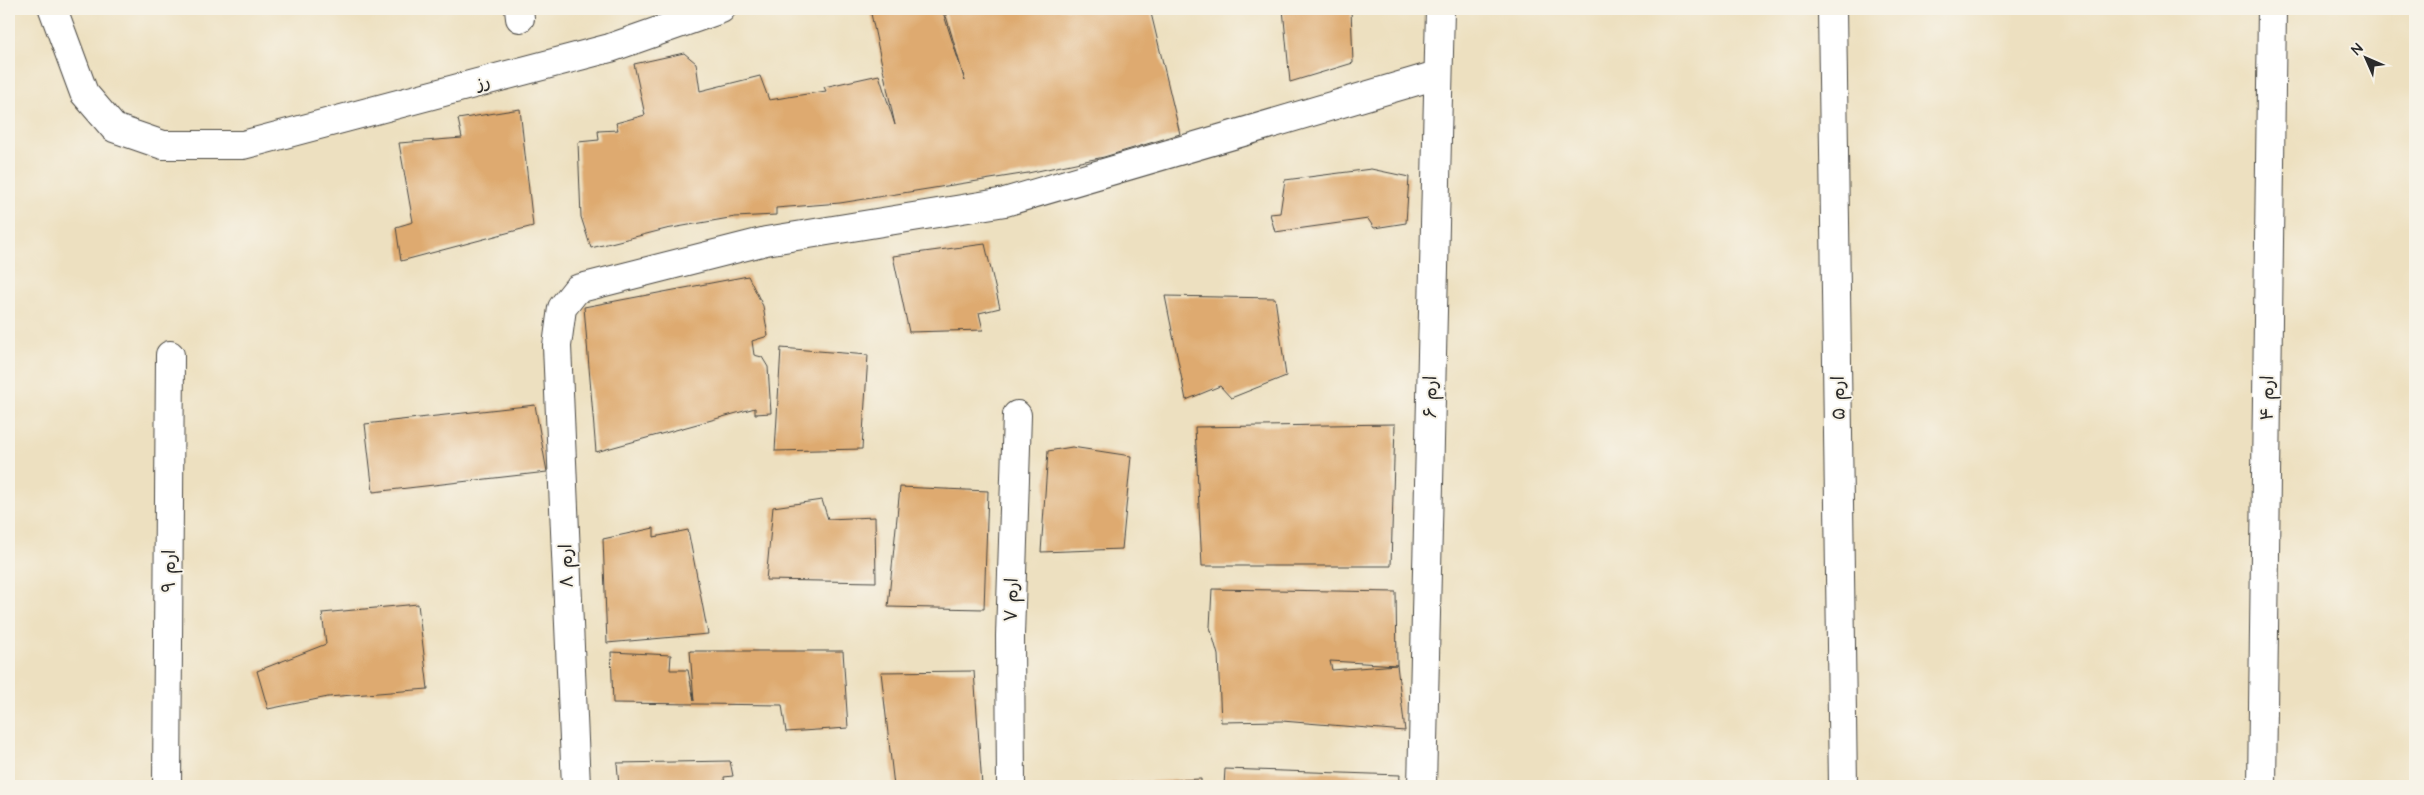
<svg xmlns="http://www.w3.org/2000/svg" width="2424" height="795" font-family="'Architects Daughter','Playpen Sans Arabic',sans-serif">
	<rect width="100%" height="100%" fill="#f7f3e8"/>
	<filter id="ink" filterUnits="userSpaceOnUse"><feTurbulence type="fractalNoise" baseFrequency=".02" numOctaves="2"/><feDisplacementMap in="SourceGraphic" scale="10" xChannelSelector="R" yChannelSelector="G"/><feConvolveMatrix kernelMatrix="1 2 1 2 8 2 1 2 1" color-interpolation-filters="sRGB"/></filter>
	<filter id="wash" filterUnits="userSpaceOnUse"><feTurbulence type="fractalNoise" baseFrequency=".0096" numOctaves="4" result="noise"/><feDisplacementMap in="SourceGraphic" scale="20" xChannelSelector="R" yChannelSelector="G"/><feGaussianBlur stdDeviation="1.12" result="paint"/><feColorMatrix in="noise" values="0 0 0 0 0 0 0 0 0 0 0 0 0 0 0 0 0 1.4 0 .05"/><feComposite in="paint" operator="in"/></filter>
	<g filter="url(#wash)">
		<rect width="100%" height="100%" fill="#ede0c0"/>
		<g id="blocks">
			<path fill="#deaa70" d="M870 9H942L965 81 944 9H1150L1180 134 1104 157 1028 173 840 203 776 208V215L735 217 666 229 591 248 581 217 578 142 599 140 598 131 618 130 616 123 645 115 634 64 684 53 696 63 700 91 760 76 769 100 826 91 824 87 879 75 895 125Z
				M1283 9H1351L1353 63 1290 82Z
				M520 109 533 226 401 261 396 227 413 222 399 143 462 138 458 119Z
				M1371 169 1409 177 1406 223 1374 228 1368 219 1275 232 1270 214 1280 213 1285 180Z
				M985 244 1000 308 979 313 983 330 909 332 893 256Z
				M748 276 763 306 768 336 752 341 754 355 762 357 768 367 771 413 755 414V408L596 452 584 307Z
				M1165 296 1275 298 1286 376 1231 398 1220 386 1186 400Z
				M781 348 868 355 862 449 775 451Z
				M535 405 547 472 373 492 365 424Z
				M1395 424 1391 566H1202L1195 427Z
				M1072 447 1131 456 1122 549 1041 552 1048 451Z
				M900 487 988 491 984 609 888 607Z
				M822 500 828 519 875 517 876 582 766 580 773 507Z
				M654 528V537L688 530 708 634 607 643 603 539Z
				M1212 589 1396 592 1397 665 1330 661 1332 670 1397 665 1405 731 1282 721 1221 722 1218 655 1210 627Z
				M418 604 428 689 328 697 268 709 257 671 326 644 322 613Z
				M690 651H843L848 728 786 732 782 705 613 703 611 652 671 655 670 670H688L694 701Z
				M974 671 982 786H894L881 672Z
				M730 761 733 776 724 777 725 786H619L617 763Z
				M1225 769 1400 775 1399 786H1224Z
				M1201 779V786H1110L1111 783Z"/>
		</g>
	</g>
	<g filter="url(#ink)">
		<use href="#blocks" fill-opacity="0" stroke="#484641" stroke-width="1"/>
		<g fill="none" stroke-linecap="round" stroke-linejoin="round">
			<g stroke="#484641" stroke-width="30">
				<path id="street" d="M53 9 84 93 114 128 163 145H243L610 48 721 9
					M519 9 520 18
					M1832 9 1843 786
					M167 786 170 355
					M576 786 557 346 562 308 577 289 766 241 1005 202 1437 75
					M1011 786 1010 636 1017 415
					M1422 786 1440 9
					M2262 786 2272 9"/>
			</g>
			<use href="#street" stroke="#fff" stroke-width="28"/>
		</g>
	</g>
	<g text-anchor="middle" stroke-width="4" stroke-linejoin="round" paint-order="stroke">
		<g font-size="18" fill="#2b2b2b" stroke="#f7f3e8">
			<text transform="translate(483 82) rotate(-15)" y="6">رز</text>
			<text transform="translate(1430 397) rotate(-89)" y="6">ارم ۶</text>
			<text transform="translate(1838 398) rotate(-91)" y="6">ارم ۵</text>
			<text transform="translate(2267 398) rotate(-89)" y="6">ارم ۴</text>
			<text transform="translate(566 566) rotate(-92)" y="6">ارم ۸</text>
			<text transform="translate(169 571) rotate(-90)" y="6">ارم ۹</text>
			<text transform="translate(1011 600) rotate(-88)" y="6">ارم ۷</text>
		</g>
	</g>
	<rect width="2424" height="795" fill="none" stroke="#f7f3e8" stroke-width="30"/>
	<g transform="translate(2366 58) rotate(315)" stroke="#f7f3e8" stroke-width="4" paint-order="stroke">
	<path d="M0-4L9 19L0 12L-9 19Z" fill="#2b2b2b"/>
	<text y="-8" font-size="14" font-weight="bold" text-anchor="middle" fill="#2b2b2b">N</text>
	</g>
</svg>
